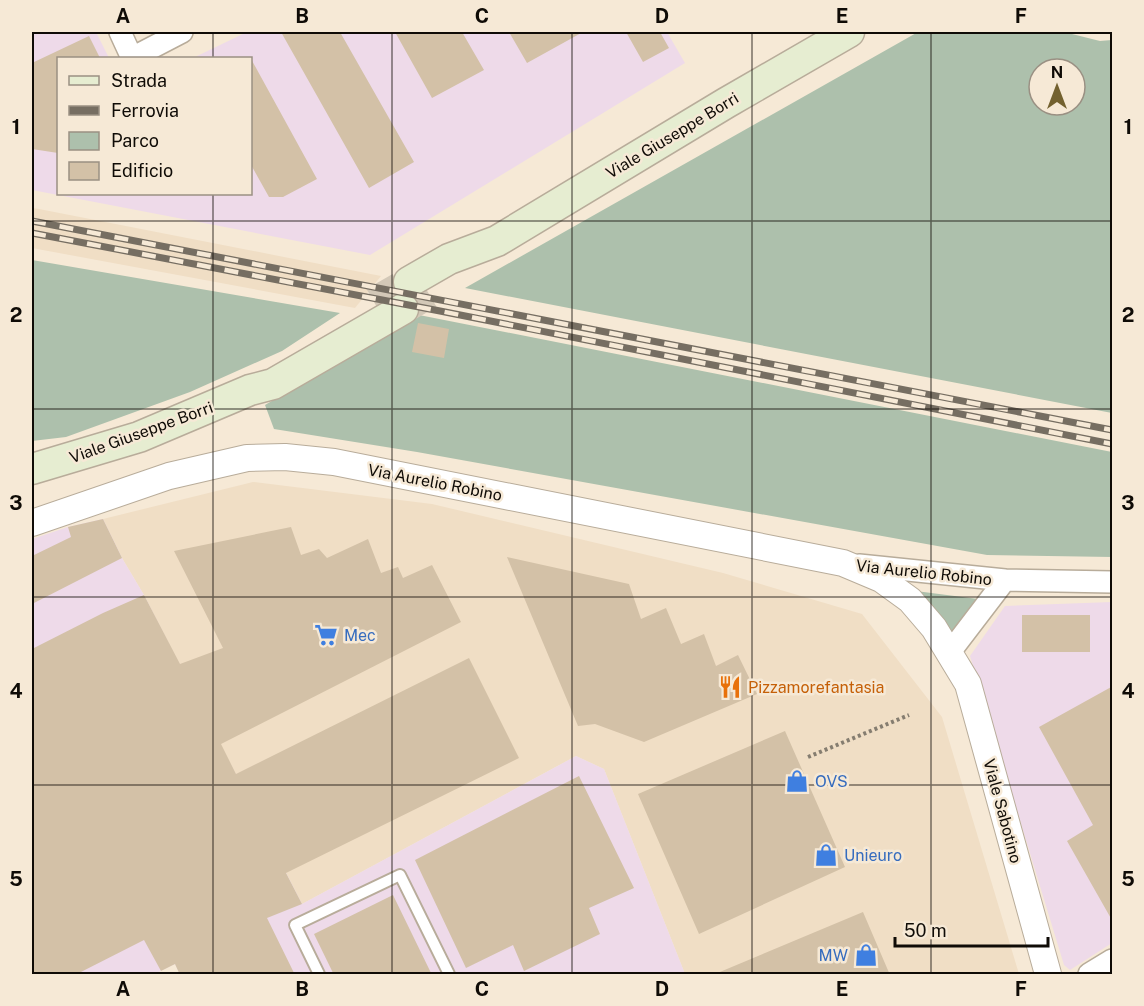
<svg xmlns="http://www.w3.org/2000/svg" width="1144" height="1006" font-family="'Public Sans',sans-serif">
	<rect width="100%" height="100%" fill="#f6e9d6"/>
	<path fill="#f0dec5" d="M32 208 39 209 381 276 355 308 32 248Z
		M253 482 432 504 723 573 862 614 942 717 1019 974H685L604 769 576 756 302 904 144 595 122 558 103 519Z"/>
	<path fill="#eedae9" d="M32 32H96L109 58H58V194H250V58H193L247 32H667L685 63 370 255 32 190Z
		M103 519 122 558 144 595 302 904 576 756 604 769 685 974H180L175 964 154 974H32V539L68 527Z
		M1112 602V943L1070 970 1064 965 970 656 1005 606Z"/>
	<path fill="#adc0ac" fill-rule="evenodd" d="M918 32H1064L1100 41 1112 40V413L465 288ZM1039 69H1075V105H1039Z
		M32 260 340 313 282 351 190 392 66 437 32 441Z
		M419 315 1112 452V557L987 555 417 452 274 429 265 405Z
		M908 590 978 599 950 639Z"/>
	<path fill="#d3c1a7" d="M281 32H340L414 162 369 188Z
		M395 32H462L484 70 432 98Z
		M509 32H583L527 63Z
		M626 32H660L669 48 643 62Z
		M89 36 100 58H58V153L32 149V63Z
		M250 57 317 179 283 197H269L250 163Z
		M418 323 449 329 444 358 412 352Z
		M103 519 122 558 32 604V556L71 537 68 527Z
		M291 527 301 555 319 549 327 558 368 539 381 573 398 567 403 578 432 565 461 622 221 744 236 774 469 658 519 758 286 873 302 904 267 918 295 975H180L175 964 161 971 144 940 75 975H32V649L103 613 144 595 180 664 223 648 174 551Z
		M507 557 629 584 641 619 666 608 681 644 704 634 716 666 738 655 757 694 644 742 595 724 578 726Z
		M1022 615H1090V652H1022Z
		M1113 686V922L1067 841 1093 825 1039 727Z
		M785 731 845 867 699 934 638 794Z
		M579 776 634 888 589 908 600 934 524 971 513 945 466 968 415 860Z
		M393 895 432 975H334L314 934Z
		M863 912 890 975H715V974Z"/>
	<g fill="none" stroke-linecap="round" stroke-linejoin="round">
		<path stroke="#d3c8b7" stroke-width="30" stroke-dasharray="30 15" stroke-linecap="butt" d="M374 302 409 282
			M403 309 439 288"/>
		<g stroke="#b8ac9a" stroke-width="14">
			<path id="service" d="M319 974 295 925 400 875 449 974"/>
		</g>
		<g stroke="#b8ac9a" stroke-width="24">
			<path id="minor" d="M120 32 132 58 182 32
				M859 565 1005 580
				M950 652 1005 580 1112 582
				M1089 974 1112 960"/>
		</g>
		<g stroke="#b8ac9a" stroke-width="28">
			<path id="tertiary" d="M32 523 169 476 247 458 285 457 334 462 843 563 881 579 910 600 934 628 968 684 1048 974"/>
		</g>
		<g stroke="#b8ac9a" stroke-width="33">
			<path id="secondary" d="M409 282 449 259 497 241 726 103 849 32
				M32 469 139 437 250 390 273 384 403 309"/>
		</g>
		<path stroke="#857d70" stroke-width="4" stroke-dasharray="3 3" stroke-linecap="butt" d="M808 757 909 715"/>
		<use href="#service" stroke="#fff" stroke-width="10"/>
		<use href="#minor" stroke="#fff" stroke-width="21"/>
		<use href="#tertiary" stroke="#fff" stroke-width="26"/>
		<use href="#secondary" stroke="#e6edd1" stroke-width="30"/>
		<g stroke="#766e62" stroke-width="7">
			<path id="rail" d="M32 221 1112 430
				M32 233 440 311 1112 444"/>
		</g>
		<use href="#rail" stroke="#f6e9d6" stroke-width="4.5" stroke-dasharray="14" stroke-linecap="butt"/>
	</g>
	<path fill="none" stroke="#0f0b06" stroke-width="1.5" stroke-opacity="0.55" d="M213 32V58M392 32V974M572 32V974M752 32V974M931 32V974M213 194V974M32 221H1112M32 409H1112M32 597H1112M32 785H1112"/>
	<defs>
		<g id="supermarket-bare" transform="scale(1.8)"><path d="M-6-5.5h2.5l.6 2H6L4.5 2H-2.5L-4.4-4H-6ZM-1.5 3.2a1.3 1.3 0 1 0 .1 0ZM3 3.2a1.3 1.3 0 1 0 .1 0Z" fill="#3f7fe0" stroke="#f6e9d6" stroke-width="2.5" paint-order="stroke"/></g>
		<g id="restaurant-bare" transform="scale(1.8)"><path d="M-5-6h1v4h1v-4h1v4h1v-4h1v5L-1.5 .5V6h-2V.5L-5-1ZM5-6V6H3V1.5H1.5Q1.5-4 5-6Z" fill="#e8710a" stroke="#f6e9d6" stroke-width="2.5" paint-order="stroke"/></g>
		<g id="shop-bare" transform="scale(1.8)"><path d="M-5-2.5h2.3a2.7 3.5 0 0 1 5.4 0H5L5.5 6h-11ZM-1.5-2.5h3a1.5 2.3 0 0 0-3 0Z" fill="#3f7fe0" stroke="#f6e9d6" stroke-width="2.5" paint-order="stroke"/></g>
	</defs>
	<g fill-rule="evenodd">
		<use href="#supermarket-bare" x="326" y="635"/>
		<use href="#restaurant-bare" x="730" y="687"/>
		<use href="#shop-bare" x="797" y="781"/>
		<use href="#shop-bare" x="826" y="855"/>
		<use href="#shop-bare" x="866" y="955"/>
	</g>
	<g text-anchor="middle" stroke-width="5" stroke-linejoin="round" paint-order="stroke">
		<g font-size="16" fill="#0f0b06" stroke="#f6e9d6">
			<text transform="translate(672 135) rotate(-31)" y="6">Viale Giuseppe Borri</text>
			<text transform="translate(141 432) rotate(-20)" y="6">Viale Giuseppe Borri</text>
			<text transform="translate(435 482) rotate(11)" y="6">Via Aurelio Robino</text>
			<text transform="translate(924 572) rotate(6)" y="6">Via Aurelio Robino</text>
			<text transform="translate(1003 811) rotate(75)" y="6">Viale Sabotino</text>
		</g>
		<g font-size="16" fill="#366cbe" stroke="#f6e9d6" text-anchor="start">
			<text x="344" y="641">Mec</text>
			<text x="815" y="787">OVS</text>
			<text x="844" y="861">Unieuro</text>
			<text x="848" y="961" text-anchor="end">MW</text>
		</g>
		<g font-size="16" fill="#c56008" stroke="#f6e9d6" text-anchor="start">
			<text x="748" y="693">Pizzamorefantasia</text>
		</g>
	</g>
	<rect width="1144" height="1006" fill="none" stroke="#f6e9d6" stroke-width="66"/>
	<rect x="57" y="57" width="195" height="138" fill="#f6e9d6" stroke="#9a9083" stroke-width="1.5"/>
	<rect x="69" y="76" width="30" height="9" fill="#e6edd1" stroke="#9a9083" stroke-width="1.5"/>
	<text x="111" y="87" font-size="18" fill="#0f0b06">Strada</text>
	<rect x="69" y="106" width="30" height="9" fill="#766e62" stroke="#9a9083" stroke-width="1.5"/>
	<text x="111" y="117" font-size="18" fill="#0f0b06">Ferrovia</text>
	<rect x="69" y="132" width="30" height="18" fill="#adc0ac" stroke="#9a9083" stroke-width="1.5"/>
	<text x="111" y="147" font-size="18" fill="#0f0b06">Parco</text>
	<rect x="69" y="162" width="30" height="18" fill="#d3c1a7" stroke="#9a9083" stroke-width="1.5"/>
	<text x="111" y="177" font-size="18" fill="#0f0b06">Edificio</text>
	<g transform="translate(1057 87)"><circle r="28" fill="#f6e9d6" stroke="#9a9083" stroke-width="1.5"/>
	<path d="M0-4.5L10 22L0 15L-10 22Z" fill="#73612f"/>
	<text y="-9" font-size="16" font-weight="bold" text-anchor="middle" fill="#0f0b06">N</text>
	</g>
	<path d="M895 937v9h153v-9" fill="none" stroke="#0f0b06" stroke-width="3"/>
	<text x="904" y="937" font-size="18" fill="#0f0b06" stroke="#f6e9d6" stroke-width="4.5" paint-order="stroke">50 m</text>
	<rect x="33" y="33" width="1078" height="940" fill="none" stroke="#0f0b06" stroke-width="2"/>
	<g font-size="20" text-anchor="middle" font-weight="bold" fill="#0f0b06">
		<text x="123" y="23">A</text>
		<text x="302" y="23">B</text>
		<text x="482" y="23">C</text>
		<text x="662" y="23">D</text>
		<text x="842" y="23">E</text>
		<text x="1021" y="23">F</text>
		<text x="16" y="134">1</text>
		<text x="1128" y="134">1</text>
		<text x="16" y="322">2</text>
		<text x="1128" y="322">2</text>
		<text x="16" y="510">3</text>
		<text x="1128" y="510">3</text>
		<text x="16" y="698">4</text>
		<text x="1128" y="698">4</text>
		<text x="16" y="886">5</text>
		<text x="1128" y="886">5</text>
		<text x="123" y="996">A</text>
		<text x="302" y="996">B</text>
		<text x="482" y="996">C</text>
		<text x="662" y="996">D</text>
		<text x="842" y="996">E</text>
		<text x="1021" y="996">F</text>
	</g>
</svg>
